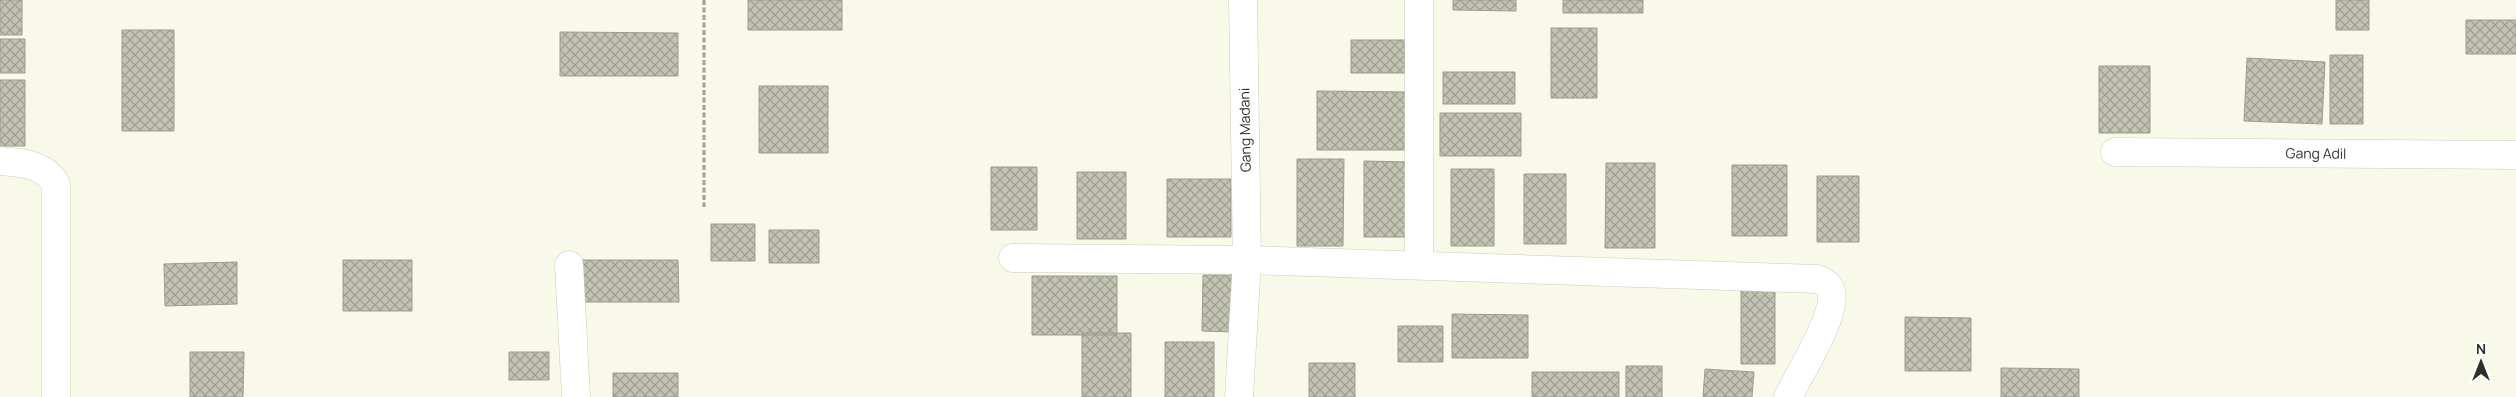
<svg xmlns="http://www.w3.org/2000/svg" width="2516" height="397" font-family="Manrope,sans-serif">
	<defs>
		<pattern id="building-cross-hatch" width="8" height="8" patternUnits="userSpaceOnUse" patternTransform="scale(1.25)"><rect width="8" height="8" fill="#c3c3b3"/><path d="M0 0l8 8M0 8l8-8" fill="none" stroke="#9f9f92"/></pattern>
	</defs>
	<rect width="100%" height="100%" fill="#f9f9e9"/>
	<path fill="url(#building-cross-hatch)" stroke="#9d9d8e" d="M0 0H22V35H0Z
		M748 0H842V30H748Z
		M1453 0H1516V11L1453 10Z
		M1563 0H1643V13H1563Z
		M2336 0H2369V30H2336Z
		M2466 20H2516V54H2466Z
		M1551 28H1597V98H1551Z
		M122 30H174V131H122Z
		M560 32 678 33V76H560Z
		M0 39H25V73H0Z
		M1351 40H1405V73H1351Z
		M2330 55H2363V124H2330Z
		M2247 58 2325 62 2322 124 2244 121Z
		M2099 66H2150V133H2099Z
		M1443 72H1515V104H1443Z
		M0 80H25V146H0Z
		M759 86H828V153H759Z
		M1317 91 1409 92V150H1317Z
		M1440 113H1521V156H1440Z
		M1297 159H1344L1343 246H1297Z
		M1364 161 1408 162V237H1364Z
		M1606 163H1655V248H1605Z
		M1732 165H1787V236H1732Z
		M991 167H1037V230H991Z
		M1451 169H1494V246H1451Z
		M1077 172H1126V239H1077Z
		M1524 174H1566V244H1524Z
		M1817 176H1859V242H1817Z
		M1167 179H1231V237H1167Z
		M711 224H755V261H711Z
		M769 230H819V263H769Z
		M343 260H412V311H343Z
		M580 260H678L679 302H580Z
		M237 262V304L165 306 164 264Z
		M1203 275H1234V332L1202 331Z
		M1032 276H1117V335H1032Z
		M1741 279H1775V364H1741Z
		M1452 314 1528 315V358H1452Z
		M1905 317 1971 318V371H1905Z
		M1398 326H1443V362H1398Z
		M1082 333H1131V397H1082Z
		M1165 342H1214V397H1165Z
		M190 352H244L243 397H190Z
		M509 352H549V380H509Z
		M1309 363H1355V397H1309Z
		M1626 366H1662V397H1626Z
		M2001 368 2079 369V397H2001Z
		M1705 369 1754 372 1752 397H1703Z
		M1532 372H1619V397H1532Z
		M613 373H678V397H613Z"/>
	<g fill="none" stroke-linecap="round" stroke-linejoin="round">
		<g stroke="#ccccbd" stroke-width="29">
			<g id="street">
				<path d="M1419 0V265"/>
				<path id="s1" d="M2115 152 2516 155"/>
				<path d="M0 161C21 163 44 163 56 184V397"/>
				<path d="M1013 258 1247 260 1817 279C1823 281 1829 285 1831 291 1838 314 1799 374 1788 397"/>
				<path d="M569 265 576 397"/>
				<path d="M1239 397 1247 260 1243 0"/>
			</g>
		</g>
		<path stroke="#a0a094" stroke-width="3" stroke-dasharray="5 2.5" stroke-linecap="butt" d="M704 0V207"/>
		<use href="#street" stroke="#fff" stroke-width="28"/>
	</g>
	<g text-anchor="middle" stroke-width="4" stroke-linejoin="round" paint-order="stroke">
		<g font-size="14" fill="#30302a" stroke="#fff">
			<text transform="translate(1245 130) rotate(-91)" y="5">Gang Madani</text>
			<text dy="5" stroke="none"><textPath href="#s1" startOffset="201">Gang Adil</textPath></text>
		</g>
	</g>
	<g transform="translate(2481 362)" stroke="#ffffff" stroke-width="4" paint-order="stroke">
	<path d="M0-4L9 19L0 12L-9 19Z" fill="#30302a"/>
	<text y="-8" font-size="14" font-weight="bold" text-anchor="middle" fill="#30302a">N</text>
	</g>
</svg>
